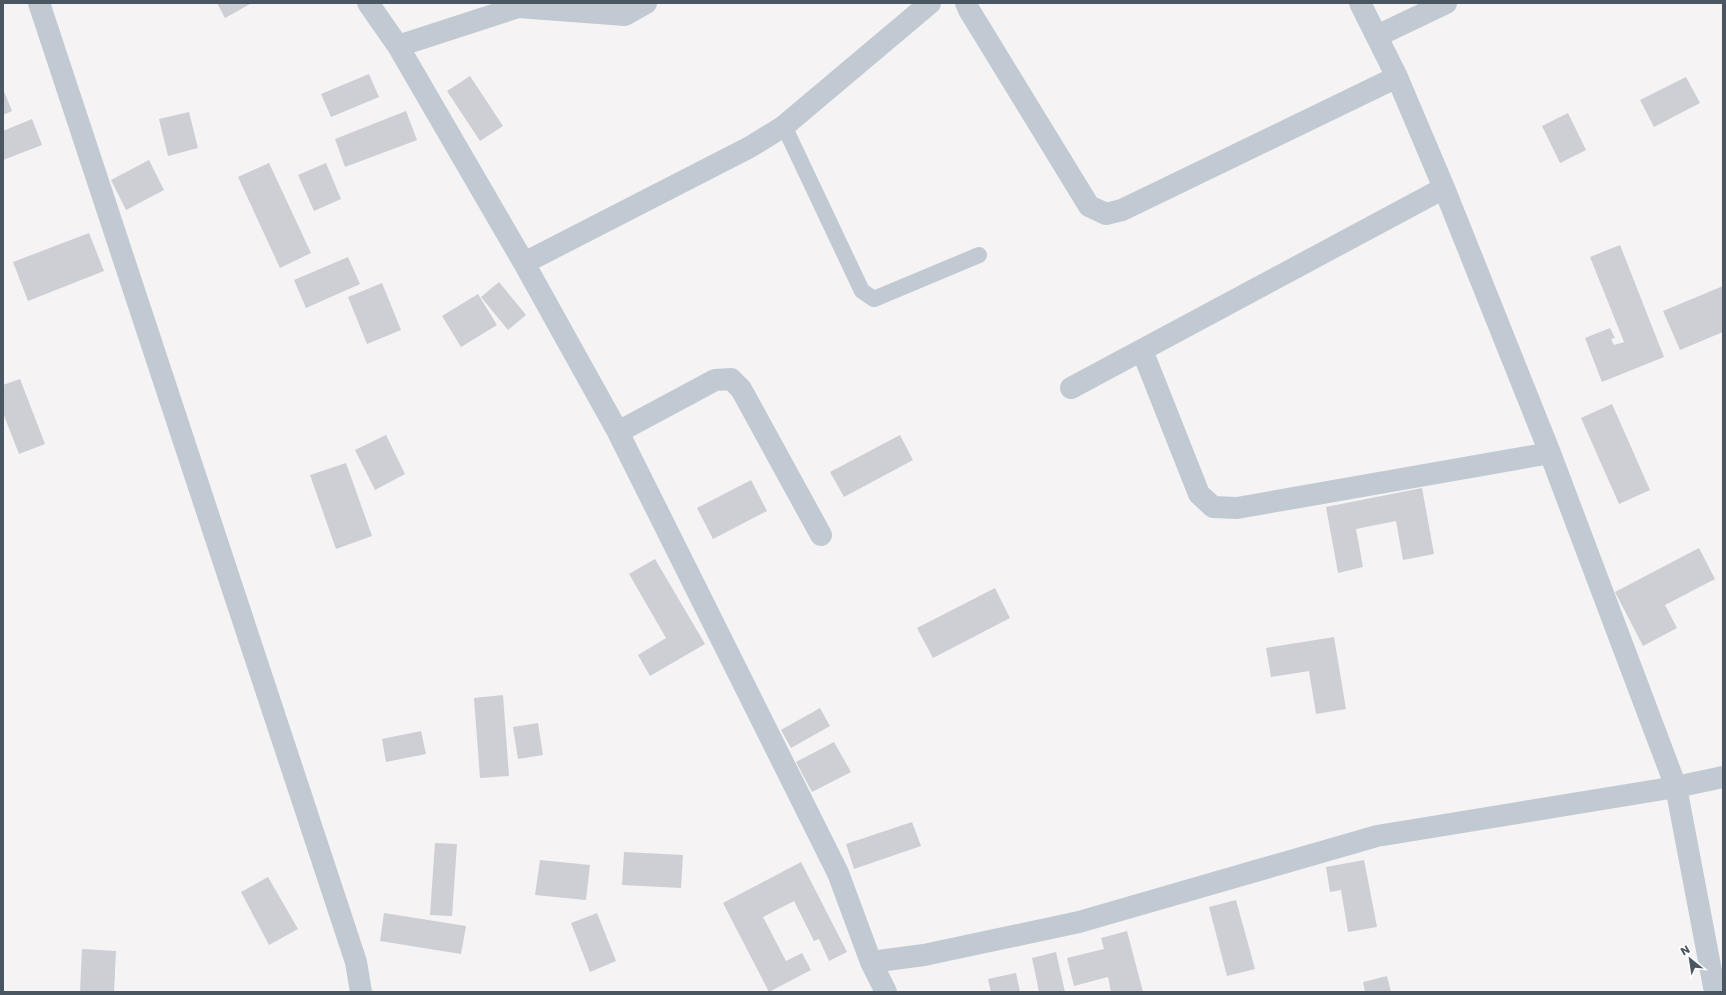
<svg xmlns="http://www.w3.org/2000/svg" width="1726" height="995" font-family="Poppins,sans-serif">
	<rect width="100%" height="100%" fill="#f5f3f3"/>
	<path fill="#cdcfd5" d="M217 3H252L225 18Z
		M369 74 379 97 331 117 321 94Z
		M470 76 503 126 480 141 447 91Z
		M1686 77 1700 103 1654 127 1640 100Z
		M3 89 12 111 3 115Z
		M406 111 417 140 345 167 335 139Z
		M189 112 198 148 168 156 159 119Z
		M1568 113 1586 150 1560 163 1542 126Z
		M32 119 42 145 3 160V131Z
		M149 160 164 190 126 210 111 180Z
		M269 163 311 253 280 268 238 177Z
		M326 163 341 199 314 211 298 175Z
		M89 233 104 271 28 301 13 262Z
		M1620 245 1664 357 1602 382 1585 338 1610 328 1615 338 1611 339 1614 345 1624 342 1590 257Z
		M348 257 360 284 306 308 294 280Z
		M499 282 526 315 508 330 481 297Z
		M382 283 401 330 367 344 348 297Z
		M1723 286V332L1680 350 1663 311Z
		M478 294 497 325 461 347 442 316Z
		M20 379 45 444 19 454 3 413V385Z
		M1612 404 1650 490 1619 504 1581 418Z
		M386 435 405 474 375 490 355 450Z
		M900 435 913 460 844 497 830 472Z
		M346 463 372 536 336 549 310 475Z
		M751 480 767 511 713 539 697 508Z
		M1422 488 1434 554 1403 560 1396 521 1356 529 1363 567 1338 573 1326 507Z
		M1699 548 1715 579 1665 605 1677 628 1643 646 1615 592Z
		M655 559 705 644 650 676 638 655 666 638 629 574Z
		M995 588 1010 618 933 658 917 628Z
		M1334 637 1346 709 1316 714 1309 671 1271 677 1266 648Z
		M503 695 509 776 480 778 474 698Z
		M820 708 830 726 791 748 781 730Z
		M538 723 543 755 518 759 513 727Z
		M421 731 426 754 386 762 382 739Z
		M834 742 851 772 812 792 796 762Z
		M912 822 921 846 854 869 846 844Z
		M435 843 457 844 452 916 430 915Z
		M624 852 683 855 681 888 622 885Z
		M540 860 590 865 586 900 535 895Z
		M1364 860 1377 927 1348 932 1341 890 1330 892 1326 867Z
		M801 862 847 952 829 961 819 939 814 941 794 901 763 917 786 961 802 953 811 970 769 992 723 903Z
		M268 877 298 929 269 945 241 892Z
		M1236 900 1255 969 1227 976 1209 907Z
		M384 913 466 926 461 954 380 941Z
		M597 913 616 961 590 972 571 923Z
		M1127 931 1143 992H1111L1108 977 1074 986 1067 958 1104 949 1101 938Z
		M82 949 116 951 114 992H80Z
		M1056 952 1065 992H1039L1032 958Z
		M1016 973 1020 992H991L988 979Z
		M1387 976 1391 992H1365L1363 982Z"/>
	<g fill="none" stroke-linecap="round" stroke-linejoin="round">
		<path stroke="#c1cad2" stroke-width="16" d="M784 126 862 291 874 299 979 255"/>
		<path stroke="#c1cad2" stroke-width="22" d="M39 3 356 962 361 992
			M368 3 398 46 524 263 618 432 838 873 871 962 886 992
			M966 3 969 10 1089 206 1106 214 1122 210 1397 77
			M1360 3 1397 77 1444 188 1550 453 1676 787 1715 992
			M1377 36 1446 3
			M398 46 518 7 625 15 646 3
			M524 263 750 147 784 126 930 3
			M1142 350 1199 494 1213 507 1237 508 1550 453
			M1071 388 1444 188
			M618 432 715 380 731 379 741 389 821 535
			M871 962 924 955 1079 922 1377 836 1676 787 1723 777"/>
	</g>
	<rect width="1726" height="995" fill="none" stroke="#4a5661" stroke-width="8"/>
	<g transform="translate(1690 959) rotate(330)" stroke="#ffffff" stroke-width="3" paint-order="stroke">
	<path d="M0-3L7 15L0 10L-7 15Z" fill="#4a5661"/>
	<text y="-6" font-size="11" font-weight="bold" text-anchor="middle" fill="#4a5661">N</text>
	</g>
</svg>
